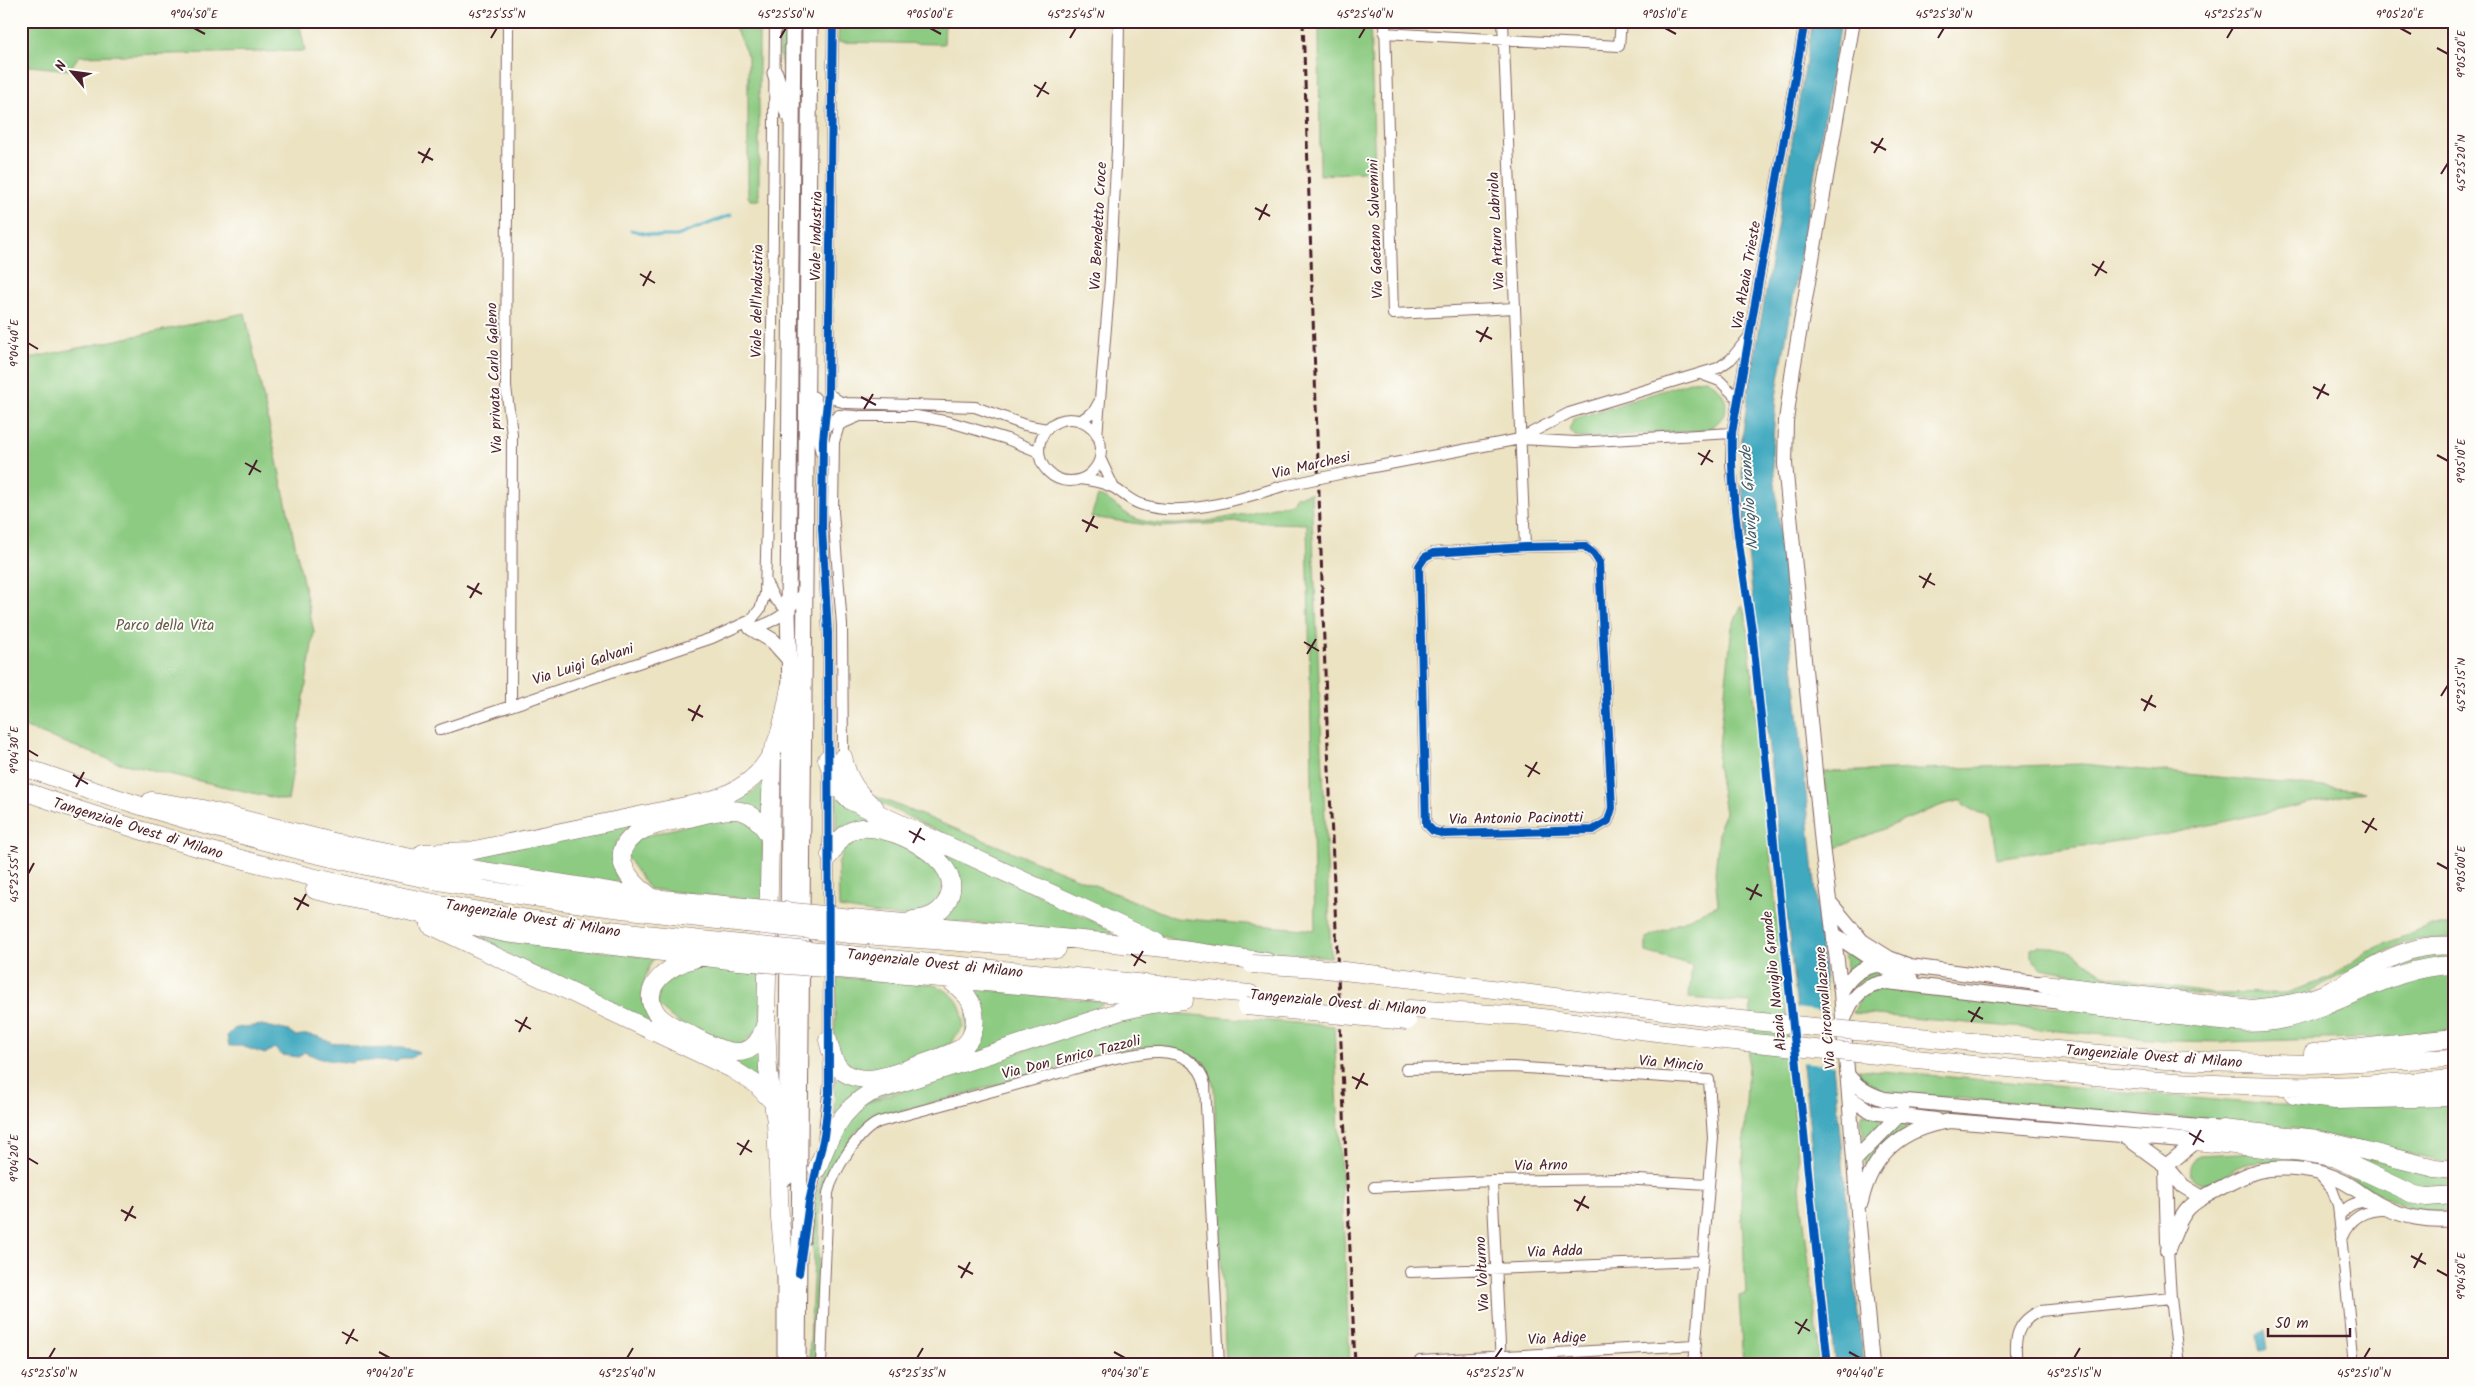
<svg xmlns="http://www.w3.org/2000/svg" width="2475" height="1386" font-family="Kalam,sans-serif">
	<rect width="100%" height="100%" fill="#fdfcf7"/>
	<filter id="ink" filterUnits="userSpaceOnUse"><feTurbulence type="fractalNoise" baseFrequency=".02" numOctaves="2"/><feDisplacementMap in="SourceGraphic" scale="10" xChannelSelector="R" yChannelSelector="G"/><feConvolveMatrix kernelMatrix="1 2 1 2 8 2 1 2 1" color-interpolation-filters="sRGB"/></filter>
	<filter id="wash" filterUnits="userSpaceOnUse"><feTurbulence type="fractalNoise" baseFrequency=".0096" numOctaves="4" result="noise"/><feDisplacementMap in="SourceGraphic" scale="20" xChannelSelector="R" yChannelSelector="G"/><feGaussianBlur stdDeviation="1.12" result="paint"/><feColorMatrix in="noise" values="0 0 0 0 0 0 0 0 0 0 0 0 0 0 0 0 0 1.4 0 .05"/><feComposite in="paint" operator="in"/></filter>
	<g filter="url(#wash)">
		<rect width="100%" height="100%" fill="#ece3c3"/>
		<path fill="#8dcb82" stroke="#6c7556" d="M21 21H299L305 51 79 56 69 70 21 65Z
			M732 21H759V200H750L748 196V57Z
			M779 21H790L789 91 779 53Z
			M839 21H945L944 44 838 42Z
			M1319 21H1370L1375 171 1320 175Z
			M245 313 314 632 288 801 116 762 21 726V360Z
			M1706 379C1731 393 1734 417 1706 430L1581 438 1576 437 1569 429 1574 419 1696 380Z
			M1311 493 1331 957 1195 944 1175 940 1137 929 870 798 872 795 1176 918 1315 930 1307 524 1237 522 1161 527 1091 517 1098 496C1114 500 1122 514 1137 519 1181 534 1248 512 1292 503L1295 497Z
			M1742 604 1746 617 1786 1007 1801 1197 1821 1365H1743L1739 1296 1746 1294 1741 1203 1751 1003 1689 998 1692 965 1646 952V938L1718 905 1715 873 1720 824 1725 813 1717 764 1732 627Z
			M2082 764 2365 791 2163 835 1996 858 1989 816 1974 811 1963 804 1962 800 1942 805 1839 847 1829 848 1824 772Z
			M766 781 763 815 632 826C610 841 605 869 625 888L459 859 738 798 753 792Z
			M836 797 1111 930 1112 934 938 921 955 884 887 827 836 837Z
			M730 814 762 830 765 901 649 889 626 856 634 839Z
			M870 833C893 842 959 860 939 897 932 908 920 914 907 916 891 918 856 910 839 908L838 863 848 841Z
			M2430 926H2454V939H2423L2405 942 2303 995 2258 1001 2095 983 2073 974 2042 968 2031 958V949L2039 945 2072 952 2103 974 2137 982 2213 994 2286 993 2328 979 2367 951Z
			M474 935 654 958C645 974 638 992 646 1011L720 1055 762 1047 760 1081 474 937Z
			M1844 950 1865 961 1847 974Z
			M2454 951V959L2356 981 2391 960Z
			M696 963 762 970 761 1026 740 1047 680 1024 657 1005 661 981Z
			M1876 970 1883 975 1863 981 1848 992 1859 977Z
			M2454 971V1030L2387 1037 2226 1042 2173 1041 1853 1013 1861 997 1880 988 2217 1024 2388 983Z
			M837 977 931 984C953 991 964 1003 963 1027L950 1044 882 1072 850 1073 834 1041Z
			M969 988 1106 1002 1085 1015 834 1115 835 1077 840 1080 965 1047Z
			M1154 1012 1334 1026 1350 1365H1226L1214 1088 1207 1065C1177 1046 1164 1046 1130 1049L873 1119 856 1131 820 1190 816 1365H809L814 1260 812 1238 813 1209 825 1157 860 1105 1098 1025Z
			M1858 1069 2273 1105 2344 1106 2454 1102V1162H2442L2293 1128 1899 1093C1881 1090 1863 1089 1858 1069Z
			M1912 1108 2058 1121 1914 1111Z
			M1863 1113 1886 1119 1864 1140 1861 1118Z
			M1900 1119 1916 1122 1900 1131 1866 1167 1864 1155Z
			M2262 1137 2454 1175V1188H2421Z
			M2255 1152 2307 1156 2454 1200V1211C2435 1213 2415 1211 2398 1203 2362 1187 2341 1166 2300 1163 2282 1162 2261 1160 2243 1165 2230 1169 2219 1184 2205 1183 2186 1183 2187 1163 2200 1155Z"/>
		<path fill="#3fa9bf" stroke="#446475" d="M1813 21H1841L1776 397 1772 453 1863 1365H1835L1744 515 1741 446 1749 389Z
			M262 1025 289 1031 296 1036C309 1033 322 1036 333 1044 342 1040 347 1045 356 1047 377 1052 400 1043 419 1052L411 1058H402L396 1062 355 1060 352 1063 321 1059 304 1052 299 1057 282 1055 274 1048 265 1054 241 1046H229L227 1036 235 1028Z
			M2265 1330 2268 1348 2261 1351 2257 1333Z"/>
		<path fill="#ece3c3" d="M1794 1008 1829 1012 1835 1065 1800 1062Z"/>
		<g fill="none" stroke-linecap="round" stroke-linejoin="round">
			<path stroke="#3fa9bf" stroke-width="3" d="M631 230 656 236H677L731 215"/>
		</g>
	</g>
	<g filter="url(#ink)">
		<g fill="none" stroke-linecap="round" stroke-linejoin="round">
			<g stroke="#836460" stroke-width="12">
				<path id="street" d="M508 21 506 387 512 434 511 704
					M1385 21 1393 314 1515 308
					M1503 21 1525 547
					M1384 33 1619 46 1621 21
					M1701 374 1720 381 1738 399
					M828 393 839 401 846 403 975 407 1025 425 1047 429
					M1039 450a31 31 0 1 1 62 0a31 31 0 1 1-62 0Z
					M1080 421 1094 411 1099 402
					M824 429 839 415 856 416
					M1097 436 1110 279 1117 148 1119 21
					M1521 438 1569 413 1718 368 1731 359 1748 338
					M1100 458 1114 488
					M1358 470 1520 439 1576 442 1732 433
					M1081 479C1092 481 1104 482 1114 488 1123 493 1130 501 1140 504 1181 519 1243 498 1283 486
					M1738 535 1731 463 1732 433 1805 21
					M1584 546 1594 554 1599 562 1612 808 1608 821 1593 830 1444 834 1433 831 1426 824 1419 566 1425 557 1433 553 1525 547Z
					M766 582 774 598 788 611
					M749 629C773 624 792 611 804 590
					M440 730 712 638 751 620 760 609 765 594 772 330 775 21
					M843 757 842 625 833 512 834 442 839 425 860 416H916L950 422 1007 439 1039 452
					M1406 1069 1512 1067 1709 1080 1713 1138 1694 1365
					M823 1142 829 1085 828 633 822 528 823 440 828 393 833 21
					M2319 1174 2332 1189 2338 1205 2354 1365
					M1492 1181 1501 1365
					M1374 1187 1492 1181 1621 1179 1708 1184
					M2339 1217C2347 1204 2358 1200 2373 1203
					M2341 1239C2350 1217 2365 1209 2388 1210
					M805 1240 809 1202 818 1166
					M2168 1250 2171 1298 2179 1365
					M1410 1272 1701 1261
					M1420 1361 1695 1345
					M821 1365 828 1193C833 1172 858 1131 879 1122 939 1106 999 1089 1059 1073 1085 1066 1134 1051 1160 1052 1181 1053 1201 1063 1205 1085L1219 1365
					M2017 1365C2014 1341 2015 1322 2040 1311L2171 1298"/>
			</g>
			<g stroke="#836460" stroke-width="16">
				<path id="secondary" d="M1853 21 1793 369 1786 421 1785 464 1823 854 1841 992 1859 1225 1872 1365
					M1831 904 1862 941 1889 958 1910 966 2044 984
					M1835 935 1880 965 1912 980
					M1841 992C1850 975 1864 964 1885 965
					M1845 1017C1852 996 1864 985 1887 982L2062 1002
					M1847 1074C1857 1088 1869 1094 1884 1099L2223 1129
					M1850 1098 1871 1112 1936 1120
					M2126 1137 2166 1166 2183 1186 2201 1197
					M1854 1161 1902 1112
					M2166 1166 2168 1242
					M2166 1166 2199 1139
					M1861 1202C1872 1153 1902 1128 1950 1121L2195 1141
					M2168 1250C2185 1206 2184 1207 2226 1185 2236 1180 2247 1174 2258 1171 2283 1165 2322 1170 2344 1182 2357 1189 2367 1198 2380 1205 2402 1217 2429 1222 2454 1219"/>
			</g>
			<g stroke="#836460" stroke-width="17">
				<path id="primary" d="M775 73 788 114
					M813 399 823 451
					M752 628 773 641 789 659
					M786 1178 790 687 788 611 793 21
					M785 1365V1261
					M798 1365 810 21"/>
			</g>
			<g stroke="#836460" stroke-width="19">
				<path id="highway" d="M772 753 766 1020 768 1070 776 1122 780 1218 785 1272
					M843 757C847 778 858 795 875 808
					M827 759 837 787 851 801 1156 942
					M21 766C173 820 328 862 487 890 573 904 659 914 745 923
					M21 790C189 851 364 895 541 921 607 931 674 937 741 944
					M151 801 202 809 333 842 446 865 652 898 745 907
					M423 853 470 851 705 802C770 783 779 748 790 687
					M830 855C836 846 841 835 853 830 881 818 974 860 946 903 938 915 927 919 913 920
					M315 890 505 933 738 961
					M650 896C626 879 605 850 641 831 655 823 673 821 689 818 701 815 729 807 741 811 754 814 763 825 769 836
					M852 918 1175 949 1267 962
					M430 925 732 1069 756 1084 772 1101
					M850 934 1057 949
					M849 955 1250 994
					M694 959C671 964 635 988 658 1015 665 1024 680 1029 691 1035 718 1049 753 1069 765 1025
					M849 970 1154 997
					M1414 979 1712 1017
					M2044 984 2252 1009C2279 1006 2305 1003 2330 991 2371 970 2405 941 2454 946
					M2062 1002C2101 1007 2140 1012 2179 1016 2213 1020 2250 1027 2284 1019 2342 1006 2392 966 2454 965
					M1409 1009 1525 1016 1714 1039
					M1855 1031 2165 1060 2312 1064 2454 1058
					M828 1040C831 1052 834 1066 845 1073 867 1087 897 1072 919 1065 933 1060 949 1055 961 1048 978 1036 978 1011 967 996 961 989 954 984 947 978
					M1857 1053C1999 1067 2141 1084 2284 1086 2340 1087 2397 1083 2454 1079
					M2313 1053 2454 1038
					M2294 1095 2335 1100 2454 1097
					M2223 1129 2318 1139 2435 1168 2454 1170
					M2195 1141 2303 1152 2336 1158 2415 1195 2427 1197 2454 1195
					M817 1169C829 1138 839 1111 870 1093L1121 1011 1152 1004 1184 1000"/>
			</g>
			<use href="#street" stroke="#fff" stroke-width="10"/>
			<use href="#secondary" stroke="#fff" stroke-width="14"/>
			<use href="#primary" stroke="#fff" stroke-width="15"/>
			<use href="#highway" stroke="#fff" stroke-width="18"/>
			<path stroke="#4a1f2b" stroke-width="3" stroke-dasharray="8 4" stroke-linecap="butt" d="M1303 21 1326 700 1355 1365"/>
			<g stroke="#836460" stroke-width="12" stroke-linecap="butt">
				<path id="street-bridge" d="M1283 486 1358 470"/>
			</g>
			<g stroke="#836460" stroke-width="19" stroke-linecap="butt">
				<path id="highway-bridge" d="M745 907 852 918
					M745 923 850 934
					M741 944 849 955
					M738 961 849 970
					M1252 964 1317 968 1414 979
					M1246 1006 1407 1021
					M1712 1017 1855 1031
					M1714 1039 1857 1053"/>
			</g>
			<use href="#street-bridge" stroke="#fff" stroke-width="10"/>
			<use href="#highway-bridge" stroke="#fff" stroke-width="18"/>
			<g stroke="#fdfcf7" stroke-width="11">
				<path id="cycleway" d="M1805 21 1732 433C1730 499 1742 564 1752 630L1828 1365
					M1584 546 1594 554 1599 562 1612 808 1608 821 1593 830 1444 834 1433 831 1426 824 1419 566 1425 557 1433 553 1525 547Z
					M799 1273 809 1202 824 1136 829 1093 828 633 822 528 823 440 828 393 833 21"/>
			</g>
			<use href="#cycleway" stroke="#0057b8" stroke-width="8"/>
		</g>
	</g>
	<path fill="none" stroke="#4a1f2b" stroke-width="2" d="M194 28 205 34M930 28 941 34M1665 28 1676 34M2400 28 2411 34M491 38 497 28M780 38 786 28M1070 38 1076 28M1359 38 1365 28M1938 38 1944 28M2227 38 2233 28M2437 48 2448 54M1034 85 1049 94M1037 97 1046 82M1871 142 1886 150M418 152 433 160M1874 153 1883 138M422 163 430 148M2441 174 2448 163M1255 208 1270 216M1259 220 1267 204M2092 264 2107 273M640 274 655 283M2095 276 2104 261M643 286 651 271M1476 331 1492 339M1480 342 1488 327M28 343 38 349M2313 387 2329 395M861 397 876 405M2317 399 2325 384M864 409 873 394M1698 453 1713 462M2437 455 2448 461M245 463 261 472M1701 465 1710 450M249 475 257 460M1082 520 1098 528M1086 532 1094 516M1919 576 1935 585M467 586 482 594M1923 588 1931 573M470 598 479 583M1304 642 1319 651M1307 654 1316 639M2441 696 2448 685M2141 699 2156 707M688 709 703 717M2144 711 2152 695M692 721 700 705M28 750 38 756M1525 765 1540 774M73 775 88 784M1528 777 1537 762M76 787 84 772M2362 821 2377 830M909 831 925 840M2365 833 2374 818M913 843 921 828M2437 863 2448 869M28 874 34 863M1746 888 1762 896M294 898 309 906M1750 900 1758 884M297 910 306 894M1131 954 1146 963M1134 966 1143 951M1968 1011 1983 1019M515 1020 531 1029M1971 1022 1980 1007M519 1032 527 1017M1352 1077 1368 1085M1356 1089 1364 1073M2189 1133 2204 1142M737 1143 752 1152M2193 1145 2201 1130M740 1155 749 1140M28 1158 38 1164M1574 1200 1589 1208M121 1210 136 1218M1577 1211 1585 1196M125 1221 133 1206M2411 1256 2426 1264M958 1266 973 1274M2414 1268 2422 1253M2437 1270 2448 1276M961 1278 970 1262M1795 1322 1810 1331M342 1332 358 1341M1798 1334 1807 1319M346 1344 354 1329M379 1352 390 1358M1114 1352 1125 1358M1849 1352 1860 1358M49 1358 55 1348M627 1358 633 1348M917 1358 923 1348M1495 1358 1502 1348M2074 1358 2080 1348M2364 1358 2370 1348"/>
	<g text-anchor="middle" stroke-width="4" stroke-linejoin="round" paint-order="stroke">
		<g font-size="15" fill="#4a1f2b" stroke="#fdfcf7">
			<text transform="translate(1098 226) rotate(-87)" y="5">Via Benedetto Croce</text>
			<text transform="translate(1375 229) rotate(-92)" y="5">Via Gaetano Salvemini</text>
			<text transform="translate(1496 231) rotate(-93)" y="5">Via Arturo Labriola</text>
			<text transform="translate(816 236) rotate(-89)" y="5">Viale Industria</text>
			<text transform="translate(1746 275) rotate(-80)" y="5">Via Alzaia Trieste</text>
			<text transform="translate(757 301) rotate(-89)" y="5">Viale dell'Industria</text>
			<text transform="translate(494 378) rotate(-92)" y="5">Via privata Carlo Galeno</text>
			<text transform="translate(1311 465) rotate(-13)" y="5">Via Marchesi</text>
			<text transform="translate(583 664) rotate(-18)" y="5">Via Luigi Galvani</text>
			<text transform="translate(1516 818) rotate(-1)" y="5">Via Antonio Pacinotti</text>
			<text transform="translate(138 828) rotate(17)" y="5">Tangenziale Ovest di Milano</text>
			<text transform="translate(533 918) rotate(9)" y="5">Tangenziale Ovest di Milano</text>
			<text transform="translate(935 963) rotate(6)" y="5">Tangenziale Ovest di Milano</text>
			<text transform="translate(1774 981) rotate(-96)" y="5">Alzaia Naviglio Grande</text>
			<text transform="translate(1338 1002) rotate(5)" y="5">Tangenziale Ovest di Milano</text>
			<text transform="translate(1825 1008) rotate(-95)" y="5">Via Circonvallazione</text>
			<text transform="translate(2154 1056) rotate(4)" y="5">Tangenziale Ovest di Milano</text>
			<text transform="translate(1071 1057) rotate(-14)" y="5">Via Don Enrico Tazzoli</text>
			<text transform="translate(1671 1063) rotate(5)" y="5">Via Mincio</text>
			<text transform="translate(1541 1165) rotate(-1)" y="5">Via Arno</text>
			<text transform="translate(1555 1251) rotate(-2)" y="5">Via Adda</text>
			<text transform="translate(1482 1274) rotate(-93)" y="5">Via Volturno</text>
			<text transform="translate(1557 1338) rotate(-3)" y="5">Via Adige</text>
		</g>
		<g font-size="15" fill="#615b49" stroke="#fdfcf7">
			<text x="165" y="630">Parco della Vita</text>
		</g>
		<g font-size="16" font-style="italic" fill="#455d6e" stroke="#fdfcf7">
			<text transform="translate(1748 498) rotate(-94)" y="6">Naviglio Grande</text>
		</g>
	</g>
	<rect width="2475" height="1386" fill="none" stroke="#fdfcf7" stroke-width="55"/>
	<g transform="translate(72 72) rotate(299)" stroke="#fdfcf7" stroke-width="4" paint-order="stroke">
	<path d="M0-4L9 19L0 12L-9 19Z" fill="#4a1f2b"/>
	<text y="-8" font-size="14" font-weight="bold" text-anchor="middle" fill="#4a1f2b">N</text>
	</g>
	<path d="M2268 1328v8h82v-8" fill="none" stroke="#4a1f2b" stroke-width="2.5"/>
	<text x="2275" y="1328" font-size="15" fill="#4a1f2b" stroke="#fdfcf7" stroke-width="4" paint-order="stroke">50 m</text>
	<rect x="28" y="28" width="2420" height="1330" fill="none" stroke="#4a1f2b" stroke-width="2"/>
	<g font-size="12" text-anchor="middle" fill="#4a1f2b">
		<text x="194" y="18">9°04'50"E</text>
		<text x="497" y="18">45°25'55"N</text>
		<text x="786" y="18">45°25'50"N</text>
		<text x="930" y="18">9°05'00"E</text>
		<text x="1076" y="18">45°25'45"N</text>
		<text x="1365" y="18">45°25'40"N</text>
		<text x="1665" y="18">9°05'10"E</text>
		<text x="1944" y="18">45°25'30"N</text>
		<text x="2233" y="18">45°25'25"N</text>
		<text x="2400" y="18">9°05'20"E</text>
		<text transform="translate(2461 54) rotate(-90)" y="4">9°05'20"E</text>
		<text transform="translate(2461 163) rotate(-90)" y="4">45°25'20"N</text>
		<text transform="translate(14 343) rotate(-90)" y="4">9°04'40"E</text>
		<text transform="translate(2461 461) rotate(-90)" y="4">9°05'10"E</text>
		<text transform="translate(2461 685) rotate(-90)" y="4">45°25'15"N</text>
		<text transform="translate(14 750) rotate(-90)" y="4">9°04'30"E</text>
		<text transform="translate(2461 869) rotate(-90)" y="4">9°05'00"E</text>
		<text transform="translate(14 874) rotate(-90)" y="4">45°25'55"N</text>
		<text transform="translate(14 1158) rotate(-90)" y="4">9°04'20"E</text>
		<text transform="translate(2461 1276) rotate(-90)" y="4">9°04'50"E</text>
		<text x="49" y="1377">45°25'50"N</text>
		<text x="390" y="1377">9°04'20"E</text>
		<text x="627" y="1377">45°25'40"N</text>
		<text x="917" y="1377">45°25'35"N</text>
		<text x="1125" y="1377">9°04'30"E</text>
		<text x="1495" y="1377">45°25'25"N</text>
		<text x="1860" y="1377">9°04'40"E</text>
		<text x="2074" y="1377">45°25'15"N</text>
		<text x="2364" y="1377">45°25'10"N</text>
	</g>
</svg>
